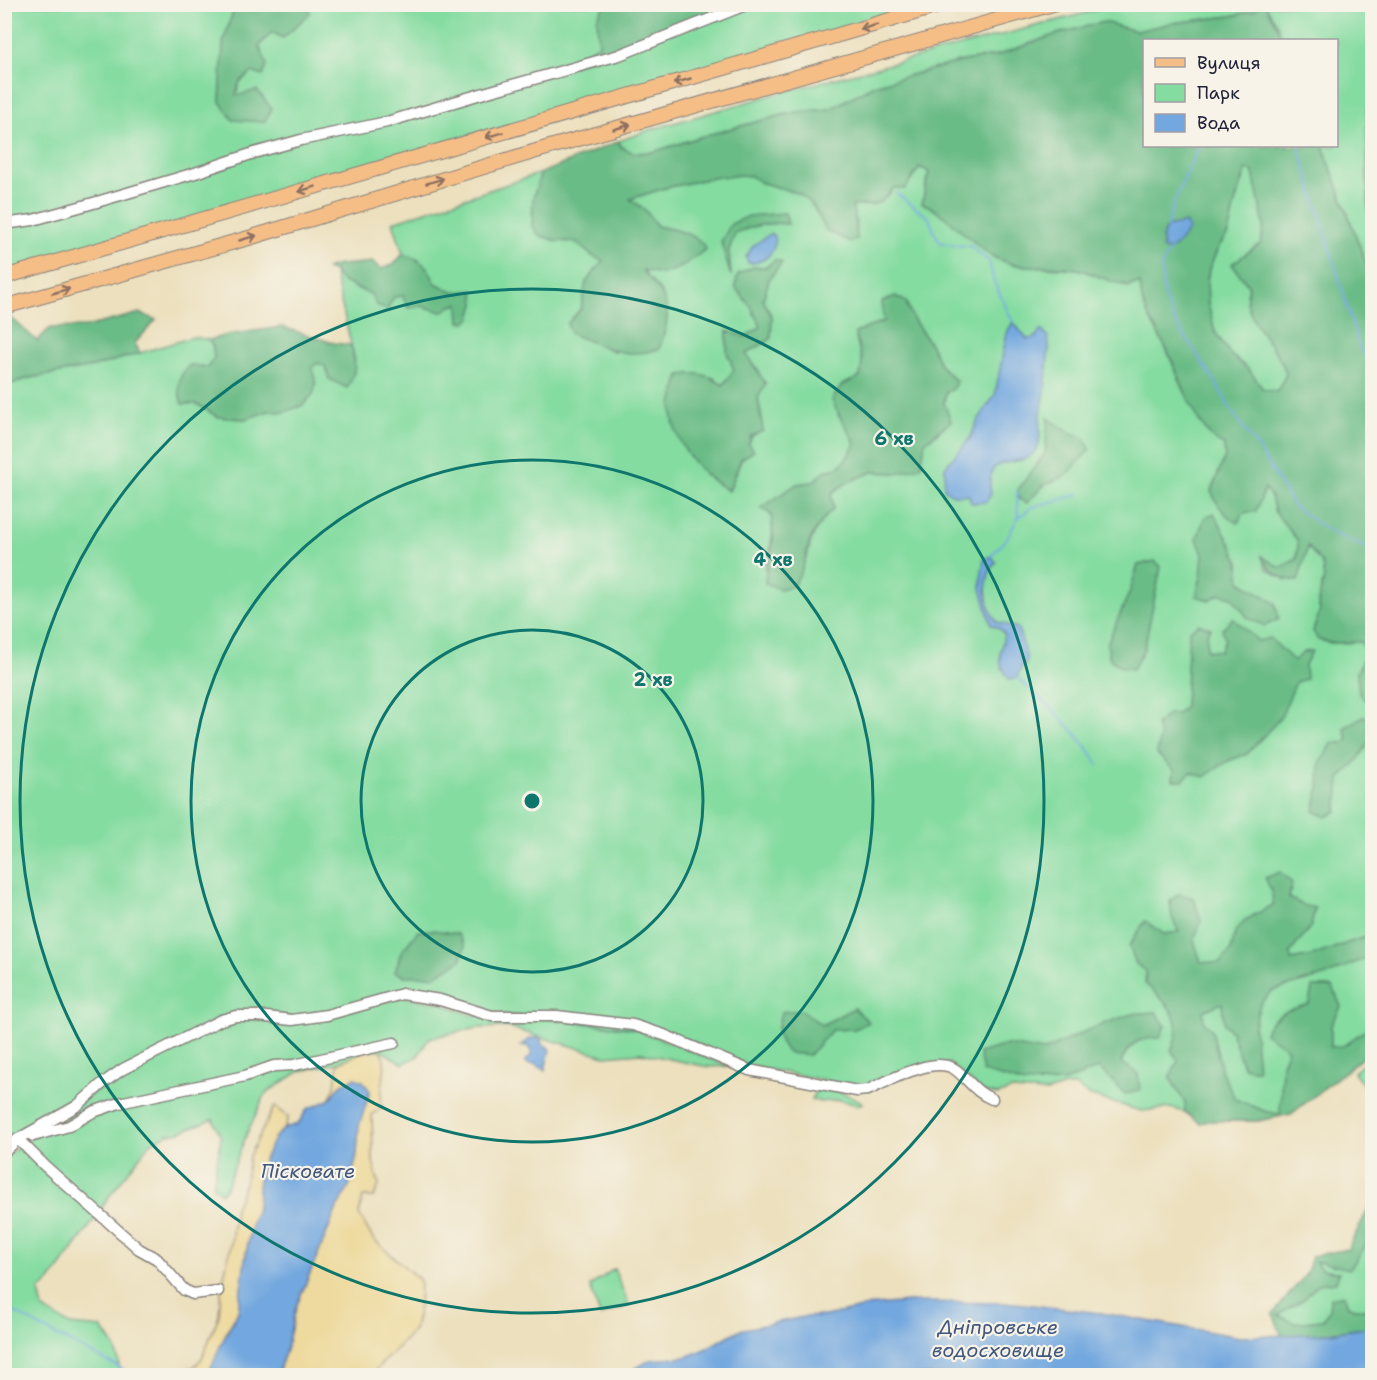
<svg xmlns="http://www.w3.org/2000/svg" width="1377" height="1380" font-family="'Shantell Sans',sans-serif">
	<rect width="100%" height="100%" fill="#f7f3e8"/>
	<filter id="ink" filterUnits="userSpaceOnUse"><feTurbulence type="fractalNoise" baseFrequency=".0167" numOctaves="2"/><feDisplacementMap in="SourceGraphic" scale="12" xChannelSelector="R" yChannelSelector="G"/><feConvolveMatrix kernelMatrix="1 2 1 2 8 2 1 2 1" color-interpolation-filters="sRGB"/></filter>
	<filter id="wash" filterUnits="userSpaceOnUse"><feTurbulence type="fractalNoise" baseFrequency=".008" numOctaves="4" result="noise"/><feDisplacementMap in="SourceGraphic" scale="24" xChannelSelector="R" yChannelSelector="G"/><feGaussianBlur stdDeviation="1.35" result="paint"/><feColorMatrix in="noise" values="0 0 0 0 0 0 0 0 0 0 0 0 0 0 0 0 0 1.4 0 .05"/><feComposite in="paint" operator="in"/></filter>
	<g filter="url(#wash)">
		<rect width="100%" height="100%" fill="#ece0be"/>
		<path fill="#84dca0" stroke="#537f6e" stroke-width="1.5" fill-rule="evenodd" d="M5 5H936L5 273Z
			M1116 5H1259L1255 10 1232 16 1172 23 1136 32 1104 22 1057 34 995 56 963 61 874 85 830 109 796 112 775 117 703 136 653 152 634 153 621 147 619 141 649 130 772 95Z
			M1265 5H1372V280L1323 146H1336V40H1282L1278 25Z
			M920 167 929 171 922 203 935 209 993 256 1013 265 1078 269 1128 287 1140 283 1143 304 1168 353 1183 388 1199 421 1224 445 1225 457 1211 491 1243 513 1264 487 1271 497 1275 512 1298 541 1297 559 1280 568 1262 557 1267 569 1286 580 1302 561 1307 546 1322 564 1324 579 1318 601 1320 611 1313 631 1332 643 1361 642 1366 654 1357 672 1372 705V1050L1291 1114 1258 1121H1209L1200 1123 1185 1112 1171 1108 1141 1111 1088 1095 1075 1086H1066L1047 1092 1011 1090 997 1095 983 1092 949 1063 860 1087 750 1066 671 1033 494 1013 408 990 342 1008 291 1018 267 1011 221 1017 5 1145V386L29 378 93 367 193 337 209 340 213 347 214 358 208 367 191 365 197 404 218 417 245 419 268 411 285 412 316 384 312 367 318 363 325 366 355 361 334 272C350 290 378 299 403 296L408 308 422 306 442 312 451 306 460 304 474 291 452 292 433 282 419 260 403 254 393 222 541 173 533 198 539 235 556 241 576 242 591 255 604 261 586 282 581 308 567 324 596 343 615 352 661 292 647 279 643 270 662 274 681 267 706 249 680 231 657 226 645 210 630 199 665 188 711 178 741 175 751 176 760 182 800 194 813 206 827 231 856 223 852 206 871 205 894 188H905ZM785 214 788 224C769 221 752 226 735 233L729 250 730 272 721 242 749 216ZM775 260 782 263 769 279 763 300 772 317 746 354 759 371 758 398 762 419C747 442 739 466 729 491L704 474 712 377 723 385 734 370 727 352V331L745 337 761 327 751 307 735 287 753 267H766ZM906 302 913 319 932 347 941 366 956 381 946 392 939 432 925 442 897 473 872 472 848 482 832 493 833 509C817 525 811 536 807 558L765 569C771 549 774 534 771 514L761 508 797 484 813 482 825 471 838 468 850 454 856 443 848 427 838 415 842 385 860 378 862 361 855 333 885 321Z
			M1247 169 1253 172 1264 225 1261 243 1232 264 1249 287C1248 291 1246 297 1247 301 1251 328 1280 349 1286 374L1277 392 1263 389 1249 370 1230 354 1215 332 1208 304 1207 281 1209 269 1219 246 1228 234 1235 203Z
			M404 997 440 1003 473 1015 554 1019 632 1027 728 1066 708 1067 641 1053 605 1056 507 1027 478 1028 429 1038 418 1056 403 1064 381 1050 362 1052 338 1063 300 1071 266 1093 247 1133 226 1188 221 1193 213 1186 221 1137 213 1119 180 1132 168 1134 150 1143 108 1198 95 1219 50 1281 39 1291 43 1309 70 1325 102 1328 116 1349 121 1375 5 1376V1157L117 1076 222 1022 238 1018 291 1023Z
			M1372 1057V1097L1354 1072Z
			M817 1089C832 1090 850 1094 863 1103L857 1105 840 1100 820 1102 811 1099Z
			M1372 1226V1308L1364 1309 1348 1307 1344 1295 1329 1310 1323 1320 1294 1323 1277 1315 1304 1299 1318 1284 1338 1273 1320 1268 1314 1260 1336 1264 1364 1248Z
			M614 1269 629 1305 600 1316 590 1286Z"/>
		<path fill="#6bbc86" stroke="#466f60" stroke-width="1.5" fill-rule="evenodd" d="M235 5H307L310 13 283 38 272 32 259 46 267 64 263 76 252 72 239 83 236 96 257 90 272 109 264 122 233 120 220 102 223 43Z
			M604 5H740L656 37 571 66 574 58 599 45 597 19Z
			M1259 5H1265L1278 28 1282 40H1144V146H1323L1372 280V705L1359 694 1357 672 1366 654 1361 642 1332 643 1318 640 1313 631 1320 611 1318 601 1324 579 1322 564 1308 546 1298 581C1280 580 1269 572 1262 556L1280 568 1297 559 1298 541 1275 512 1271 497 1265 488 1256 511 1243 513 1238 523C1225 517 1216 503 1211 491L1225 457 1224 445C1198 437 1180 376 1168 352 1160 336 1150 322 1144 306 1141 299 1141 291 1140 283 1118 290 1100 274 1078 269 1050 263 1018 272 992 256 967 240 949 215 922 203L929 172 920 167 905 189 894 188C879 207 875 205 852 206L856 223 857 239 850 242 827 231 813 206 800 194 760 182 751 176 740 175 711 178 665 188 630 199 645 210 657 226C673 229 698 233 706 249L681 267 662 274 643 270C648 280 656 284 661 293 672 311 666 331 659 349 622 360 605 346 571 334L567 324 581 309 586 282 603 261 591 255 576 242 556 241 539 235 532 226 533 198 541 173 619 141 621 147 634 153 653 152 703 136 775 117 796 112 830 109 874 85 963 61 995 56 1057 34 1104 22 1136 31 1172 23 1232 16 1255 10ZM1246 169 1253 172 1264 225 1261 243 1232 264 1249 287C1248 291 1246 297 1247 301 1251 328 1280 349 1286 374L1277 392 1263 389 1249 370 1230 354 1215 332 1208 304 1207 281 1209 269 1219 246 1228 234 1235 203Z
			M1367 109 1372 110V237L1369 233 1367 179Z
			M785 213 788 224C770 221 752 226 735 233L729 250 731 276 721 242 731 224 749 216Z
			M403 254C419 260 429 264 434 282L452 292 474 291 475 304 471 318 466 322H460L459 304 451 306 442 312 422 306 408 308 403 296 394 297 387 310 376 305 371 294 343 282 334 272 326 269C339 262 358 265 372 262L381 269 393 265Z
			M775 260 782 262 769 279 763 300 772 317 771 339 746 354 766 384 758 398 763 431 751 436 749 444 754 451 741 459 729 491C700 475 674 445 672 411 671 400 677 386 680 375 700 372 706 374 723 385L734 370 727 352V331L745 337 761 327 751 307 735 287 738 274 753 267H766Z
			M895 296 906 302 913 319 932 347 941 366 956 381 953 389 946 392 944 403 951 421 925 442 921 467 897 473 872 472 848 482 832 493 833 509C825 518 814 529 810 540 805 558 804 570 793 586L780 589 765 583C765 570 769 561 772 549 774 537 773 526 771 514L761 508 797 484 813 482 825 471 838 468 850 454 855 443C848 428 838 416 832 400L842 385 860 377 862 361 855 333 884 321 882 302Z
			M140 313 156 320 135 343 140 353 93 367 29 378 5 386V318L9 316 37 341 50 328 86 327Z
			M282 327 334 343 351 345C356 364 357 371 347 388L329 379 325 366 318 363 312 367 316 384 313 394 303 405 285 412 268 411 245 419 218 417 197 404H182C177 389 177 375 190 365L208 367 214 358 213 347 209 340 227 335Z
			M1048 418 1069 432 1084 438 1090 449 1067 475 1043 486 1027 503 1019 499 1017 491 1045 453Z
			M1214 513 1239 560 1240 581 1275 603 1279 619 1265 626 1248 618 1232 597 1220 594 1209 600 1196 596 1201 577 1203 554 1197 539 1204 518Z
			M1155 561 1161 567 1144 649 1133 669 1121 667 1110 659 1107 644 1130 591 1138 565Z
			M1233 618 1258 641 1270 638 1294 661 1304 652 1312 651 1305 665 1306 679 1296 682 1281 717 1247 754 1228 761 1204 777 1191 772 1183 780H1173L1174 770 1157 754 1160 736 1156 725 1168 714H1177L1185 706 1189 631 1199 624 1211 628 1207 634V650L1220 651 1225 639 1222 629Z
			M1363 716 1372 720V734L1368 744 1357 761 1340 779 1337 811 1327 817 1314 811 1319 789 1320 764 1333 742 1343 743 1348 739 1344 728Z
			M1280 872 1292 883 1289 898 1303 905 1315 908 1311 926 1290 953 1291 960 1312 956 1364 937 1372 936V955L1330 974 1272 991 1260 1004 1254 1026 1258 1070 1243 1067 1231 1031 1224 1024 1222 1003 1203 1011 1204 1023 1212 1030 1222 1072 1235 1099 1267 1112 1280 1114 1282 1064 1288 1049 1265 1033C1271 1014 1292 1009 1309 1004L1312 987H1333L1341 1007 1331 1026V1047L1343 1046 1368 1028H1372V1050L1291 1114 1258 1121H1209L1200 1123 1185 1112V1103L1170 1078 1178 1060 1171 1050C1187 1021 1167 1002 1145 984L1146 971 1136 964 1129 946 1145 921 1164 934 1179 932 1172 918 1170 901 1179 894 1194 898 1201 922 1194 940 1201 962 1220 963 1231 950 1235 932 1245 920 1273 905 1272 892 1265 878Z
			M433 930 458 934 465 946 461 960 435 976H405L395 972 401 952 418 931Z
			M854 1008 869 1022 855 1029 832 1030 809 1055 788 1053C775 1036 776 1033 781 1012L801 1010 822 1025Z
			M1156 1012 1165 1025 1160 1038C1138 1038 1130 1042 1121 1062L1138 1074 1140 1091 1125 1094 1099 1068 1064 1082 1025 1084 983 1072 979 1053 1007 1045 1044 1051 1090 1029 1131 1014Z
			M1372 1201C1372 1209 1374 1218 1372 1226 1370 1241 1359 1258 1349 1269L1315 1261 1320 1268 1339 1273 1336 1282 1318 1284 1304 1299 1278 1315 1294 1323 1323 1320 1329 1310 1330 1298 1344 1295 1348 1307 1364 1309 1372 1308V1327L1329 1333 1282 1336 1273 1314 1307 1273 1312 1256 1348 1249Z"/>
		<path fill="#eeda9e" stroke="#887e6c" stroke-width="1.5" d="M381 1050C390 1069 378 1088 382 1107L372 1115 373 1162 379 1185 374 1197H363L359 1214 373 1239 420 1280 419 1307 414 1330 371 1375 277 1376 286 1350 296 1307 337 1208 349 1187 357 1155 358 1126 370 1092 363 1081 342 1084 329 1100 335 1086 338 1063 362 1052Z
			M275 1106 288 1117 285 1128 275 1137 259 1176 257 1209 252 1222 245 1259 238 1312 228 1329 208 1375 152 1376 154 1370 162 1369 173 1373 194 1367 202 1358 219 1315 221 1290 231 1244 235 1208 245 1184 249 1156Z"/>
		<path fill="#72a7df" stroke="#4a648d" stroke-width="1.5" d="M1185 223 1189 229 1177 245 1170 250 1163 249C1161 240 1162 234 1167 227Z
			M770 234 775 236C777 252 764 264 748 263L746 257 753 246Z
			M1013 322 1027 339 1035 338 1041 330 1048 337 1049 348C1047 362 1047 375 1045 390 1044 400 1041 411 1040 422 1039 432 1042 445 1034 453 1017 471 984 448 991 494L986 502 971 503 969 495H953L944 489 945 467 970 438 978 420 995 395 1007 332Z
			M991 556 996 562C981 579 985 605 997 622L1018 628 1027 658 1026 664 1022 666 1017 678 1009 679C994 658 1001 656 1004 634L999 628 991 625 981 589V578L984 559Z
			M536 1037 541 1039 542 1044 547 1046 550 1050 545 1070 534 1064H528L525 1061 531 1056V1051L528 1046H521L530 1039Z
			M355 1078 363 1081 370 1091 359 1126 357 1155 349 1187 337 1208 296 1307 286 1350 277 1375H208L221 1344 238 1312 245 1259 252 1222 257 1209 259 1176 264 1159 275 1137 285 1128 298 1124 307 1109 329 1100 342 1084Z
			M908 1302 1015 1303 1108 1314 1240 1337 1329 1333 1372 1327V1375H624L650 1360 685 1357 701 1351 739 1330 803 1317 825 1316 876 1305Z"/>
		<g fill="none" stroke-linecap="round" stroke-linejoin="round">
			<path stroke="#72a7df" stroke-width="2" d="M1299 146 1360 349 1372 364
				M896 193 929 218 934 232 940 242 951 245 970 246 989 261 994 282 1013 322
				M1167 227 1173 204 1199 146
				M1170 250 1161 266 1164 296 1175 322 1213 378 1231 410 1260 451 1294 507 1334 534 1372 550
				M1018 518 1032 507 1078 495
				M991 556 1007 538 1018 518 1017 491
				M1017 678C1046 703 1078 731 1098 764
				M4 1306 40 1327 136 1376"/>
		</g>
	</g>
	<g filter="url(#ink)">
		<g fill="none" stroke-linecap="round" stroke-linejoin="round">
			<g stroke="#87817c" stroke-width="13">
				<path id="minor" d="M4 224 33 220 90 204 195 173 254 153 301 140 387 122 491 91 619 55 748 4
					M33 1136 69 1126 93 1112 119 1103 245 1076 274 1066 294 1065 394 1043
					M18 1139 45 1166 139 1249 157 1259 184 1290 193 1294 218 1291
					M4 1152 18 1139 77 1106 103 1083 123 1069 221 1020 236 1016H258L292 1020 327 1015 402 994 440 1000 492 1016H557L633 1025 664 1035 749 1070 857 1091 868 1090C888 1081 936 1054 956 1070 969 1080 976 1093 992 1099"/>
			</g>
			<g stroke="#87817c" stroke-width="16">
				<path id="major" d="M4 277 945 4
					M4 307 252 237 543 149 1053 4"/>
			</g>
			<use href="#minor" stroke="#fff" stroke-width="10"/>
			<use href="#major" stroke="#f6be87" stroke-width="14"/>
		</g>
		<defs><path id="oneway-shaft" d="M-6 0H5M1.5-3L5.5 0L1.5 3" fill="none" stroke-width="1.6" stroke-linecap="round" stroke-linejoin="round" transform="scale(1.5)"/></defs>
		<g stroke="#8c7061">
			<use href="#oneway-shaft" transform="translate(869 27) rotate(164)"/>
			<use href="#oneway-shaft" transform="translate(682 81) rotate(164)"/>
			<use href="#oneway-shaft" transform="translate(622 127) rotate(-16)"/>
			<use href="#oneway-shaft" transform="translate(494 135) rotate(164)"/>
			<use href="#oneway-shaft" transform="translate(435 181) rotate(-17)"/>
			<use href="#oneway-shaft" transform="translate(307 189) rotate(164)"/>
			<use href="#oneway-shaft" transform="translate(248 238) rotate(-16)"/>
			<use href="#oneway-shaft" transform="translate(61 291) rotate(-16)"/>
		</g>
	</g>
	<g fill="none" stroke="#0f766e" stroke-width="3">
		<circle cx="532" cy="801" r="171"/>
		<circle cx="532" cy="801" r="341"/>
		<circle cx="532" cy="801" r="512"/>
	</g>
	<g text-anchor="middle" stroke-width="4.5" stroke-linejoin="round" paint-order="stroke">
		<g font-size="20" font-style="italic" fill="#42577d" stroke="#f7f3e8">
			<text x="308" y="1178">Пісковате</text>
			<text x="998" y="1334">Дніпровське<tspan x="998" dy="23">водосховище</tspan></text>
		</g>
	</g>
	<circle cx="532" cy="801" r="9" fill="#0f766e" stroke="#f7f3e8" stroke-width="3"/>
	<g font-size="18" text-anchor="middle" font-weight="bold" fill="#0f766e" stroke="#f7f3e8" stroke-width="4.5" stroke-linejoin="round" paint-order="stroke">
		<text x="894" y="445">6 хв</text>
		<text x="773" y="566">4 хв</text>
		<text x="653" y="686">2 хв</text>
	</g>
	<rect width="1377" height="1380" fill="none" stroke="#f7f3e8" stroke-width="24"/>
	<rect x="1143" y="39" width="195" height="108" fill="#f7f3e8" stroke="#a29fa3" stroke-width="1.5"/>
	<rect x="1155" y="58" width="30" height="9" fill="#f6be87" stroke="#a29fa3" stroke-width="1.5"/>
	<text x="1197" y="69" font-size="18" fill="#22223b">Вулиця</text>
	<rect x="1155" y="84" width="30" height="18" fill="#84dca0" stroke="#a29fa3" stroke-width="1.5"/>
	<text x="1197" y="99" font-size="18" fill="#22223b">Парк</text>
	<rect x="1155" y="114" width="30" height="18" fill="#72a7df" stroke="#a29fa3" stroke-width="1.5"/>
	<text x="1197" y="129" font-size="18" fill="#22223b">Вода</text>
</svg>
